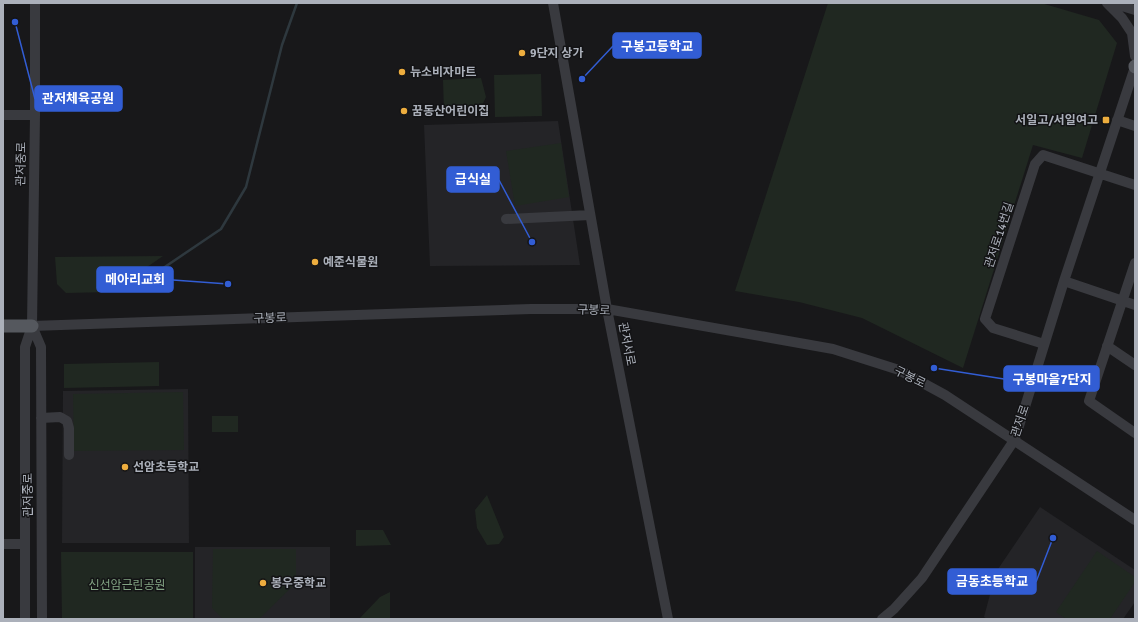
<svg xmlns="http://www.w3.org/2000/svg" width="1138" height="622" font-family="Signika,'Noto Sans KR',sans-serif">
	<rect width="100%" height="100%" fill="#18181a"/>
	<path fill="#242427" d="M558 121 580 265 430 266 424 125Z
		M188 389 189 543H62L63 391Z
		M1040 507 1135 570V602L1123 619H987L984 617 996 572Z
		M195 547H330V619H195Z"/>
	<path fill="#202821" d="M828 3H1041L1099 20 1117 43 1082 158 1033 145 963 368 862 318 799 302 735 291Z
		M541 74 542 116 495 117 494 75Z
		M481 78 486 97 479 112H444L443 80Z
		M561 143 569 197 515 206 506 151Z
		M163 256 111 292 66 293 57 284 55 257Z
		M159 362V386L64 388V364Z
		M183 392 184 450 74 451 73 394Z
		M212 416H238V432H212Z
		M487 495 504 537 499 544 487 545 477 528 475 510Z
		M356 530H383L391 545 356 546Z
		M213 549H296V583L259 619H223L212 608Z
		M1097 551 1135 577V582L1110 619H1066L1056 612Z
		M61 552H193V619H62Z
		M390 592V619H359L380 597Z"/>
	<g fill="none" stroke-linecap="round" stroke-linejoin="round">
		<path stroke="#2e383e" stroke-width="2.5" d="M147 279 221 229 246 187 282 45 297 3"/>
		<path stroke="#393a3f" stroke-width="10" d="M553 3 607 309 668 619
			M1107 3 1122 18 1132 33 1135 56
			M1112 3 1135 10
			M3 115H35
			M1117 120 1135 126
			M506 219 590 215
			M1135 263 1089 401 1135 433
			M1064 281 1135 305
			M32 326 531 309H607L833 349 899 370 945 395 1135 520
			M32 326 41 347 42 619
			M1044 344 993 328 985 319 1035 164 1043 155 1135 185
			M1107 346 1135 365
			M41 418 60 417 67 421 69 428V455
			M3 544H25
			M25 619V347L32 326 35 115V3
			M882 619 894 609 922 578 1015 439 1064 281 1135 67"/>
		<path stroke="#55585e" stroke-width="13" d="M1135 67V66
			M3 326H32"/>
	</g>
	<g fill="#edad3e" stroke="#131315" stroke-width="1.5">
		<circle cx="522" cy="53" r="4"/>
		<circle cx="402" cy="72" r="4"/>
		<circle cx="404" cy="111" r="4"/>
		<rect x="1102" y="116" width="8" height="8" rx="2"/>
		<circle cx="315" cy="262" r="4"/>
		<circle cx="125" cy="467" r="4"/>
		<circle cx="263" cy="583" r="4"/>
	</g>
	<g text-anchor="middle" stroke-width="3" stroke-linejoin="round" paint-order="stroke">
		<g font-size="12" font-weight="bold" fill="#abb0ba" stroke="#131315" text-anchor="start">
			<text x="530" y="57">9단지 상가</text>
			<text x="410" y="76">뉴소비자마트</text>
			<text x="412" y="115">꿈동산어린이집</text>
			<text x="1098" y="124" text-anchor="end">서일고/서일여고</text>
			<text x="323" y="266">예준식물원</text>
			<text x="133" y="471">선암초등학교</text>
			<text x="271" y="587">봉우중학교</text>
		</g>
		<g font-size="12" fill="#abb0ba" stroke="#131315">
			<text transform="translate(21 164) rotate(-89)" y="4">관저중로</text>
			<text transform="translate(999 235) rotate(-72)" y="4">관저로14번길</text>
			<text transform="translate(594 310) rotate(2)" y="4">구봉로</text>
			<text transform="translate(270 318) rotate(-2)" y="4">구봉로</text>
			<text transform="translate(627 344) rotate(79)" y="4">관저서로</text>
			<text transform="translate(910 377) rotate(26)" y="4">구봉로</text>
			<text transform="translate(1020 421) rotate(-71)" y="4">관저로</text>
			<text transform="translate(28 495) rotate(-90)" y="4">관저중로</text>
		</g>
		<g font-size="12" fill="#83a484" stroke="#131315">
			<text x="127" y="589">신선암근린공원</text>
		</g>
	</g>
	<path fill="none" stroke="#325dd4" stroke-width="1.5" d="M582 79L613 46M15 22L35 99M532 242L499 180M228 284L173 280M934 368L1004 379M1053 538L1036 582"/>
	<g fill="#325dd4" stroke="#131315" stroke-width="1.5">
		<circle cx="582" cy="79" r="4"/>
		<circle cx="15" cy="22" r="4"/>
		<circle cx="532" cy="242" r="4"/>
		<circle cx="228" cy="284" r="4"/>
		<circle cx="934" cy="368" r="4"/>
		<circle cx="1053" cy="538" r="4"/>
	</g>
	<g fill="#325dd4" stroke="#325dd4" stroke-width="1.5">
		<rect x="613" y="33" width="88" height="25" rx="4"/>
		<rect x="35" y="86" width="87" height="25" rx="4"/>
		<rect x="447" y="167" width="52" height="25" rx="4"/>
		<rect x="97" y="267" width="76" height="25" rx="4"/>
		<rect x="1004" y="366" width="95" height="25" rx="4"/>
		<rect x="948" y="569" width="88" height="25" rx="4"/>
	</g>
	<g font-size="13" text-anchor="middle" font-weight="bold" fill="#fff">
		<text x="657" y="51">구봉고등학교</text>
		<text x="78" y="103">관저체육공원</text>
		<text x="473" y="184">급식실</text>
		<text x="135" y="284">메아리교회</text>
		<text x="1052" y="384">구봉마을7단지</text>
		<text x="992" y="586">금동초등학교</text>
	</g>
	<rect width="1138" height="622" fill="none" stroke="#abb0ba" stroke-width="8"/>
</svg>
